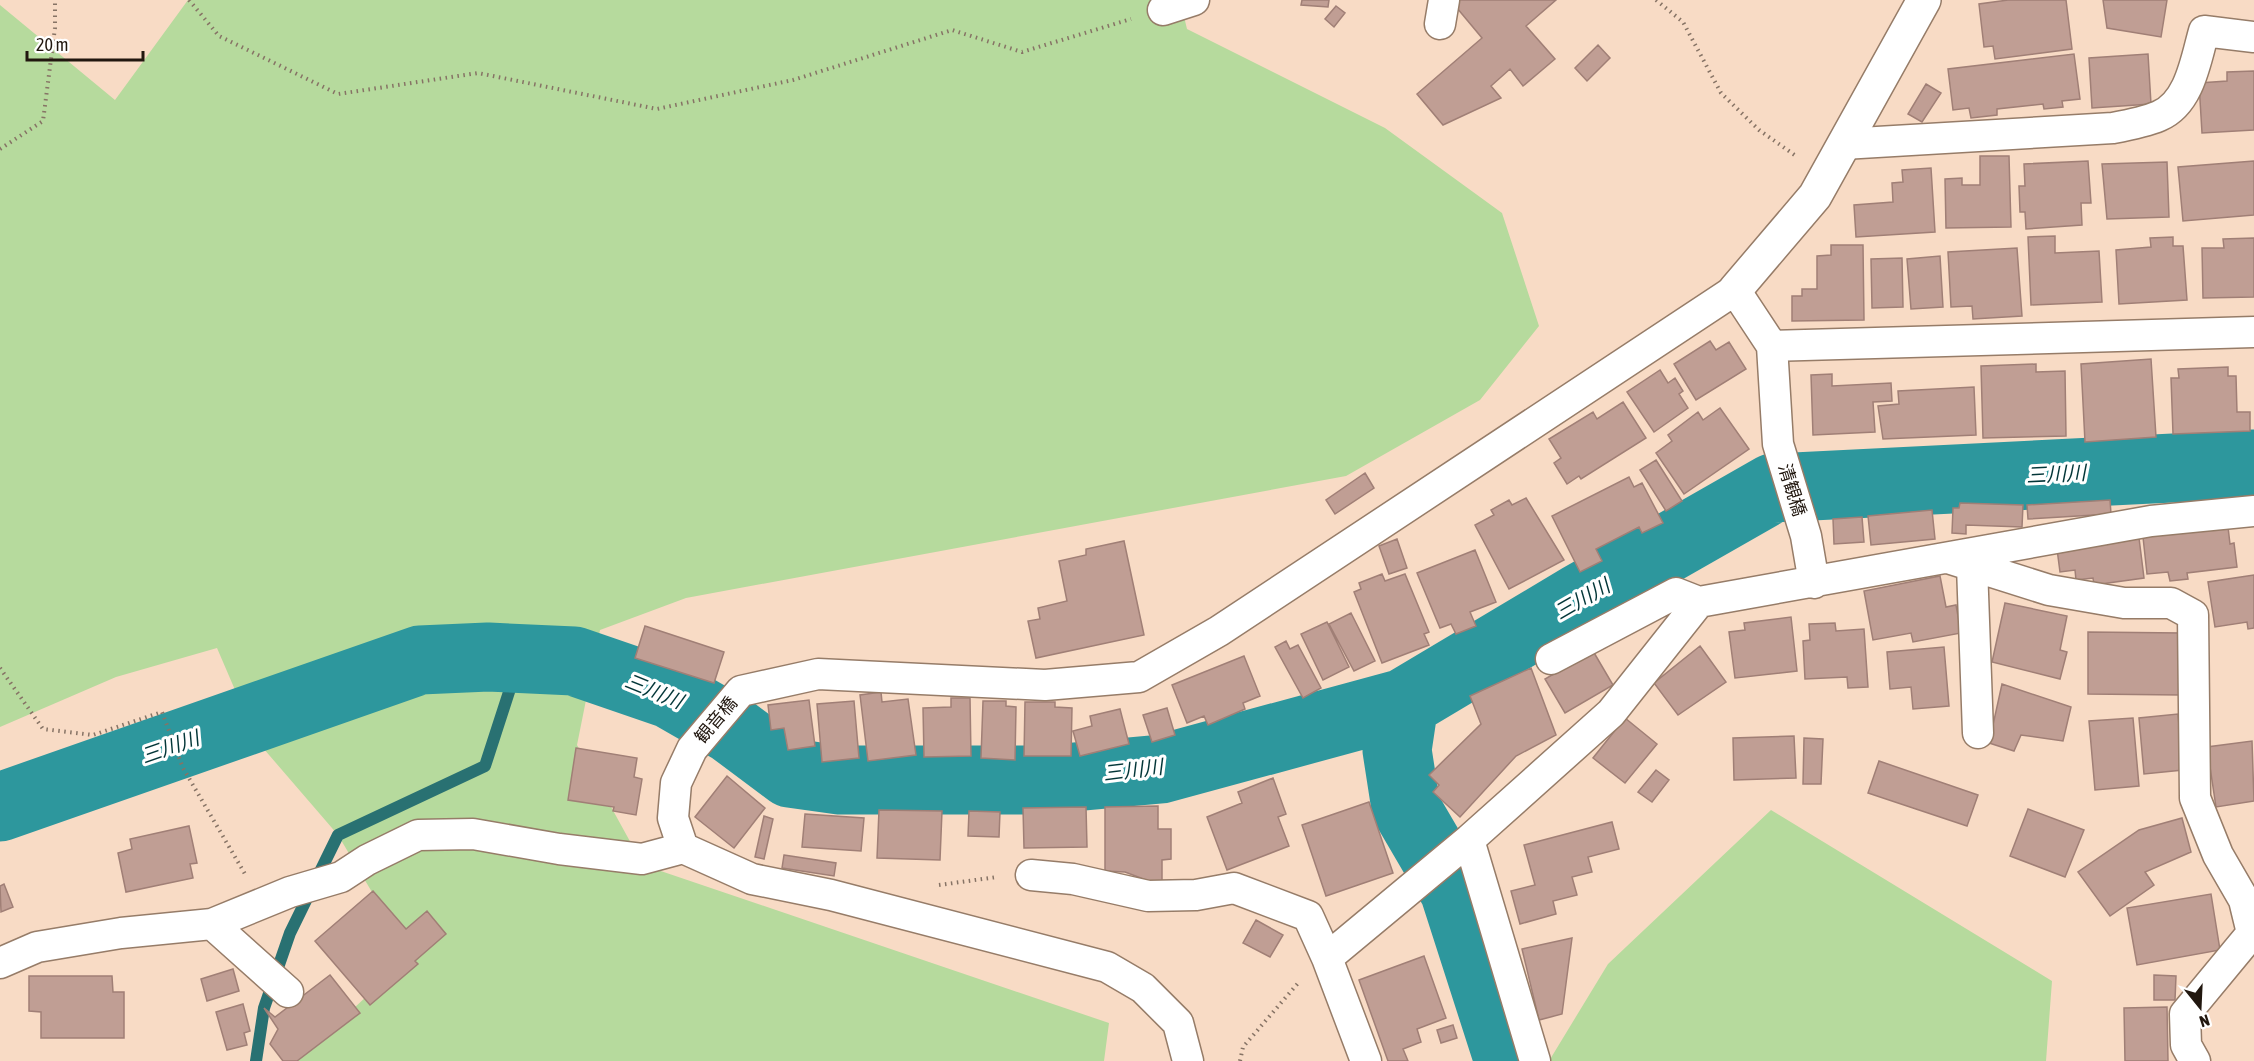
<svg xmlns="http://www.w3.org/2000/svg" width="2254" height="1061" font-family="'Asap Condensed','Noto Sans JP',sans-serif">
	<rect width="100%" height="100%" fill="#f8dbc5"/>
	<path fill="#b6da9d" d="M188 0H1180L1187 29 1385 128 1502 213 1539 326 1480 400 1346 476 686 598 600 630 577 745 643 865 1109 1023 1104 1061H297L410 956 338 835 257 741 217 648 116 677 0 727V5L115 100Z
		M1771 810 2052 981 2046 1061H1549L1608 964Z"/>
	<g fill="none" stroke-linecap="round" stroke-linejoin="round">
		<path stroke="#297172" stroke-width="12" d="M256 1061 264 1008 290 933 338 835 485 766 520 658"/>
		<path stroke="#2d979d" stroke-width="69" d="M1404 703 1397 750 1406 808 1454 890 1509 1061
			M0 807 420 660 488 657 574 661 670 694 731 729 790 773 840 780H1041L1161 769 1404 703 1580 598 1773 488 2254 464"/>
	</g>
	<path fill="#c09e94" stroke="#a07f76" stroke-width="1.5" d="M1302 0H1329L1328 7 1301 5Z
		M1454 0H1556L1526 26 1555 59 1523 86 1510 69 1491 86 1501 98 1443 125 1417 94 1482 38 1452 2Z
		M2008 0H2066L2072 49 1995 59 1993 46 1984 47 1979 4Z
		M2103 0H2167L2161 37 2107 28Z
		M1336 6 1345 13 1334 27 1325 19Z
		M1598 45 1610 58 1587 81 1575 68Z
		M2074 54 2080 99 2062 101 2063 107 2044 109 2043 104 1997 109V115L1971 118 1969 108 1953 110 1948 69Z
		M2148 54 2151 104 2092 108 2089 58Z
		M2254 71V130L2202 133 2199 83 2227 81V72Z
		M1926 84 1941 93 1922 122 1908 114Z
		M1980 156H2009L2011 227 1946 228 1945 179 1962 178V185H1980Z
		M2088 161 2091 203H2081L2082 225 2026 229 2025 212H2020L2019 186H2025L2024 164Z
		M2254 161V215L2183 221 2178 167Z
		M2167 162 2169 217 2107 219 2102 164Z
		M1931 168 1935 232 1856 237 1854 205 1893 202 1892 183 1903 182 1902 170Z
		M2055 236V253L2099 251 2102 302 2031 305 2028 237Z
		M2173 237V246H2183L2187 300 2119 304 2116 250 2151 247 2150 238Z
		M2254 238V297L2203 298 2202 248H2224L2223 239Z
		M1831 245H1863L1864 320 1792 321V296H1802V289H1817V256L1831 255Z
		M2017 248 2022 316 1973 319 1972 306 1951 307 1948 252Z
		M1940 256 1943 307 1911 309 1907 259Z
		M1902 258 1903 307 1872 308 1871 259Z
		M1710 341 1716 350 1729 342 1746 369 1696 400 1674 364Z
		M2151 359 2156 437 2085 442 2081 364Z
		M2036 364V372L2065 371 2066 436 1983 438 1981 366Z
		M2228 367V376H2236L2237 412H2250V431L2173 434 2171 378H2179L2178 369Z
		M1660 370 1668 383 1675 378 1683 391 1679 394 1688 408 1654 432 1627 392Z
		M1832 374V386L1891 383 1892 401 1873 402 1875 432 1813 435 1811 375Z
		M1974 387 1976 435 1883 439 1878 406 1899 404 1898 391Z
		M1623 402 1646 438 1581 479 1579 476 1567 484 1554 463 1561 458 1549 439 1593 412 1597 419Z
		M1720 408 1749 449 1684 494 1656 453 1672 441 1668 435 1698 412 1703 420Z
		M1656 460 1682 501 1666 511 1640 470Z
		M1365 473 1374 488 1335 514 1326 500Z
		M1629 477 1634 487 1642 483 1663 523 1642 533 1639 527 1596 549 1602 561 1580 572 1552 516Z
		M1526 498 1564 560 1509 589 1475 525 1494 515 1491 510 1509 500 1512 505Z
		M2110 500 2111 514 2028 519 2027 505Z
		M1960 503 2023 505 2022 527 1966 525V534L1952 533 1953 508H1959Z
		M1932 510 1935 539 1871 545 1868 516Z
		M1862 517 1864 542 1834 544 1833 519Z
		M2228 527 2230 544 2234 543 2237 567 2187 573 2188 579 2170 581 2168 572 2147 574 2143 537Z
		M2139 538 2144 578 2094 585 2093 578 2076 580 2075 570 2060 572 2057 549Z
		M1397 539 1407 568 1389 574 1379 546Z
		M1124 541 1144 635 1036 658 1028 621 1040 619 1038 608 1067 601 1059 561 1086 555V549Z
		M1475 550 1496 602 1470 612 1476 626 1456 634 1451 624 1440 628 1417 573Z
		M1382 574 1385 581 1405 574 1429 632 1424 634 1429 645 1382 663 1354 592 1361 589 1359 583Z
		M2254 575V628L2248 629 2247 622 2215 627 2208 582Z
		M1940 576 1946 607 1956 605 1961 633 1913 642 1911 633 1873 640 1864 591Z
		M2005 603 2067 616 2060 650 2067 652 2060 679 1992 662Z
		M1351 613 1375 661 1354 671 1329 624Z
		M1791 617 1797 671 1735 678 1729 632 1745 630 1744 623Z
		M1327 622 1349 667 1323 680 1301 634Z
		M1835 623 1836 631 1864 629 1868 687 1848 688 1847 677 1805 679 1803 641 1810 640 1809 624Z
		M645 626 724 652 714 683 635 658Z
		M2088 632 2182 633 2181 695 2088 694Z
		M1286 641 1290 649 1298 645 1321 688 1303 698 1275 647Z
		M1700 646 1726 682 1678 715 1654 683Z
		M1944 647 1949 706 1913 709 1911 687 1890 689 1887 652Z
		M1593 651 1613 685 1565 713 1545 679Z
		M1244 656 1260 696 1243 703 1245 709 1208 725 1204 716 1187 723 1172 685Z
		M1531 668 1556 735 1516 756 1460 817 1433 792 1439 785 1429 775 1481 724 1470 696Z
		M2002 684 2071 707 2063 741 2021 735 2014 751 1989 743Z
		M881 692 882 702 908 699 916 755 868 761 860 695Z
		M951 698H970L971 756 924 757 923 708 951 707Z
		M809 700 815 746 788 750 784 728 771 730 768 705Z
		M854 701 859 758 822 762 817 704Z
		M983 701H1006V706L1016 707 1015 760 981 758Z
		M1025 702H1055V707L1072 708 1071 756H1024Z
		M1167 708 1175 735 1152 742 1143 715Z
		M1120 709 1129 744 1080 756 1073 731 1092 726 1090 716Z
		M2178 714 2183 770 2144 774 2139 718Z
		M1625 718 1657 744 1625 783 1593 758Z
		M2133 718 2139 786 2095 790 2089 721Z
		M1794 736 1796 778 1734 780 1733 738Z
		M1804 738 1823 739 1821 784H1803Z
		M2252 741 2254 801 2216 807 2207 747Z
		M576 748 637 758 634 777 642 779 636 815 613 811 614 807 568 800Z
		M1879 761 1978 795 1967 826 1868 793Z
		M1656 770 1669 780 1652 802 1638 792Z
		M727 776 765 808 734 848 695 817Z
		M1273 778 1286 814 1278 817 1289 846 1227 870 1207 817 1242 803 1238 792Z
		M1369 802 1393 873 1326 896 1302 825Z
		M1158 806V829H1171V859L1162 860V886L1125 872 1105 871V807Z
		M1086 807 1087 847 1024 848 1023 808Z
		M2028 809 2084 830 2065 877 2010 856Z
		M879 810 942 811 940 860 877 858Z
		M969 811 1000 812 999 837 968 836Z
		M805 814 864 818 861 851 802 847Z
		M764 816 773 819 764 859 755 857Z
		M2182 818 2191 852 2145 872 2154 885 2110 916 2078 872 2139 830Z
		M1612 822 1619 849 1588 857 1592 872 1572 877 1577 895 1553 901 1556 914 1520 924 1511 891 1535 885 1524 845Z
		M189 826 197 863 190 864 193 878 126 892 118 853 132 849 130 839Z
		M784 855 836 863 834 876 782 868Z
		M4 884 13 907 1 912 0 886Z
		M373 891 406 929 427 911 446 934 415 961 418 964 370 1005 315 941Z
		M2211 894 2220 950 2137 965 2127 908Z
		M1256 920 1283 935 1270 957 1243 943Z
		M1572 938 1562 1014 1539 1020 1522 949Z
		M1424 956 1446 1018 1417 1029 1421 1042 1403 1049 1408 1061H1388L1359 980Z
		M233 969 239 991 207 1001 201 979Z
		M330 975 360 1013 297 1061H283L270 1044 278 1029 264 1008 275 1017Z
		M2154 975 2176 976 2175 1000H2154Z
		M29 976H112L113 992H124V1038H41V1012L29 1011Z
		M243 1004 250 1031 244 1033 247 1045 227 1050 216 1012Z
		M2167 1007 2168 1061H2125L2124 1008Z
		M1453 1025 1457 1038 1441 1043 1437 1030Z"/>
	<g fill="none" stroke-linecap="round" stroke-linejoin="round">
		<g stroke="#967c68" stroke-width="33">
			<path id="minor" d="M1163 10 1194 0
				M1440 24 1444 0
				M1843 144 2113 128C2129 125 2145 122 2159 116 2190 103 2196 59 2204 31L2254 37
				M1772 346 2254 332
				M1951 559 2049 590 2124 603H2171L2193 615 2195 798 2218 855 2244 900 2252 933 2185 1014 2186 1045 2195 1061
				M1972 566 1978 733
				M1551 659 1676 593 1699 602
				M1469 840 1535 1061
				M683 848 673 818 676 783 692 749 741 691 818 674 1045 685 1139 677 1219 631 1735 290 1772 346 1778 444 1806 536 1814 583
				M1031 875 1073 879 1148 896 1196 895 1234 888 1308 916 1327 958 1366 1061
				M212 924 288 992
				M1327 958 1469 840 1611 713 1699 602 2151 521 2254 511
				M0 963 37 947 121 933 212 924 290 892 341 877 367 860 418 835 473 834 559 849 642 859 683 848 752 879 831 895 1107 967 1143 988 1178 1023 1188 1061"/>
		</g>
		<g stroke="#967c68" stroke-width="36">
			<path id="tertiary" d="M1735 290 1815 196 1924 0"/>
		</g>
		<path stroke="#867365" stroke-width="4" stroke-dasharray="1.5 4.5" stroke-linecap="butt" d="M189 0 219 36 338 94 478 73 657 109 793 80 952 30 1022 52 1131 19
			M1656 0 1683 22 1721 93 1759 130 1796 156
			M0 149 43 121 55 28V0
			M0 668 43 729 93 735 162 712 183 768 245 874
			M939 885 997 877
			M1240 1061 1243 1047 1299 982"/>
		<use href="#minor" stroke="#fff" stroke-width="30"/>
		<use href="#tertiary" stroke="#fff" stroke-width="33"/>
	</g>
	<g text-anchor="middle" stroke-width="6" stroke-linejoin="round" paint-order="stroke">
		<g font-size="18" fill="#21170f" stroke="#fff">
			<text transform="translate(1792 490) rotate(73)" y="6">清観橋</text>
			<text transform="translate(716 720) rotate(-50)" y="6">観音橋</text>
		</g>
		<g font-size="20" font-style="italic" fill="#033638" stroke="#fff">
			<text transform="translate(2056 474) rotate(-3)" y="7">三川川</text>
			<text transform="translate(1582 599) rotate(-30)" y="7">三川川</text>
			<text transform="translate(654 691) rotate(22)" y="7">三川川</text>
			<text transform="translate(170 747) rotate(-19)" y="7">三川川</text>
			<text transform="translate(1133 770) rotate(-7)" y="7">三川川</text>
		</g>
	</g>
	<g transform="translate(2200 1007) rotate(162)" stroke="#ffffff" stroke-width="4.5" paint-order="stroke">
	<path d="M0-4.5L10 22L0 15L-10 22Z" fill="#21170f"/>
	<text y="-9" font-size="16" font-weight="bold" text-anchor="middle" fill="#21170f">N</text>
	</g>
	<path d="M27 51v9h116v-9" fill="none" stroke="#21170f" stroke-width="3"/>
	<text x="36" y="51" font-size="18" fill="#21170f" stroke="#ffffff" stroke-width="4.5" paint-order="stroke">20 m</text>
</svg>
